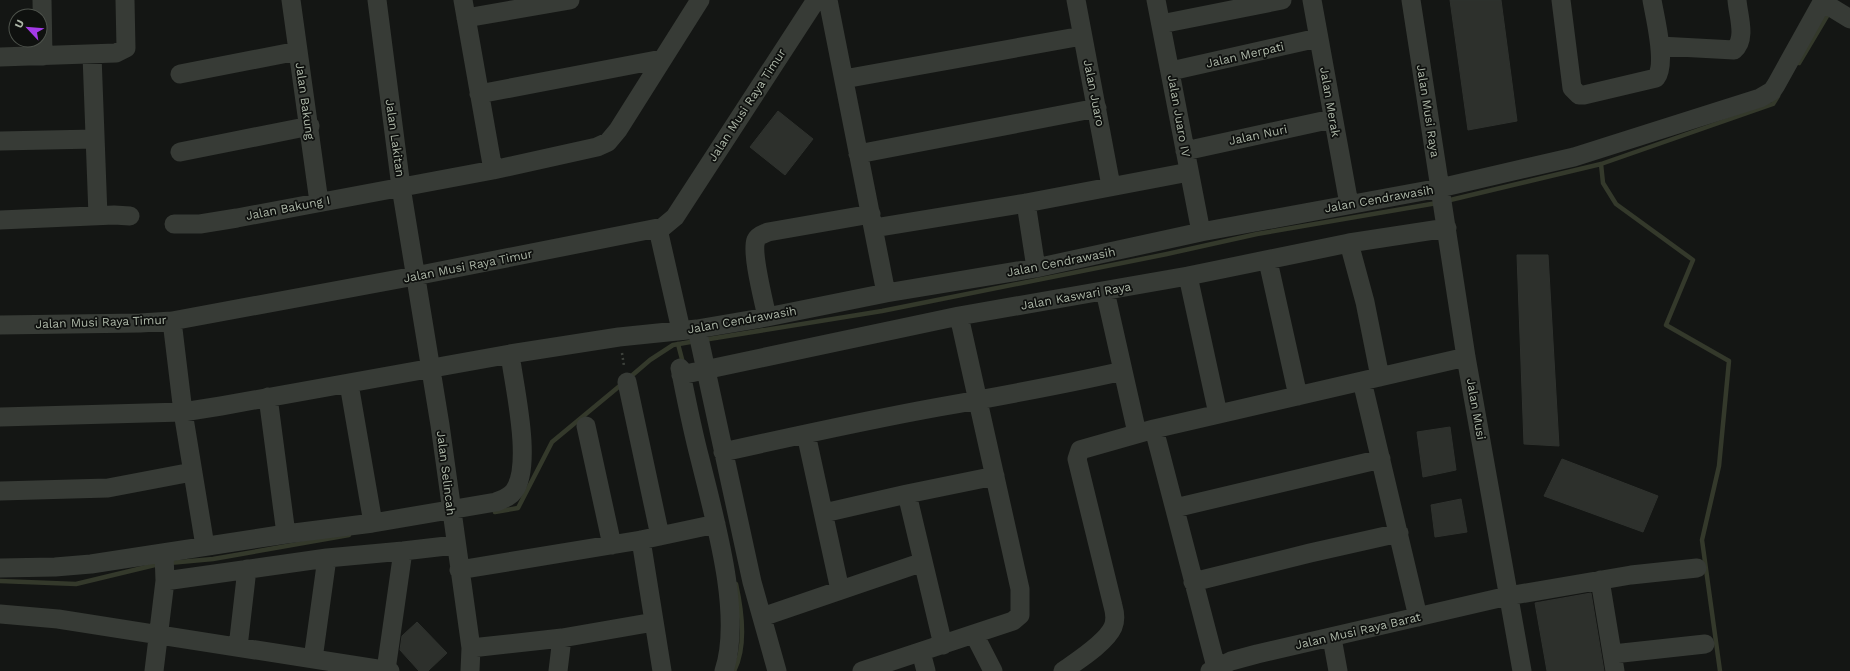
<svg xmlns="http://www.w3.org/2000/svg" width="1850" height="671" font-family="'Work Sans',sans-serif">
	<rect width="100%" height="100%" fill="#141614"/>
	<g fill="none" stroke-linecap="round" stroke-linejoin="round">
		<path stroke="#34392b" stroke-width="4.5" d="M1799 63 1830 11
			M1601 164 1603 183 1616 204 1693 260 1666 325 1729 361 1719 466 1702 540 1720 671
			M1446 201 1601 164 1773 104 1778 96
			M703 340 882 311 1167 254 1257 234 1437 203
			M678 344 683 363
			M629 378 650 360 673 345 696 341
			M495 512 518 508 552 442 622 384
			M169 563 213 559 349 535
			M0 581 76 584 159 564
			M734 671C747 646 742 611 736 584"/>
	</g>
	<path fill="#2d302c" stroke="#2f322e" d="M1450 0H1501L1517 121 1468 130Z
		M778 111 813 139 785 175 750 147Z
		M1517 255H1548L1559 446 1524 444Z
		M1450 427 1456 470 1423 477 1417 432Z
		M1562 459 1658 496 1643 532 1544 496Z
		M1461 499 1467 532 1435 537 1431 505Z
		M1591 593 1604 671H1547L1535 603Z
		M417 622 447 653 428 671H419L400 650 402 636Z"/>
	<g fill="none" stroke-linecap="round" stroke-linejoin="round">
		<path stroke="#3e423c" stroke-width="2.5" stroke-dasharray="2 3" stroke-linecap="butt" d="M622 353 624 366"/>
		<path stroke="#373b36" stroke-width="19" d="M42 0 43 56
			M291 0 319 202
			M377 0 401 187 440 425 471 648 470 671
			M463 0 493 170
			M828 0 886 293
			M1076 0 1111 186
			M1156 0 1201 232
			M1312 0 1349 204
			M1411 0 1466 357 1522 671
			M1561 0 1572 88 1579 95H1584L1656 78C1667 64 1655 18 1652 0
			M466 18 570 0
			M1161 24 1282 0
			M1660 46 1734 50C1747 39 1738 15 1737 0
			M92 55 98 216
			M0 57 116 53 126 48 125 0
			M1171 71 1318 38
			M180 74 298 51
			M844 79 1082 36
			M479 94 662 59
			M0 141 95 139
			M1185 151 1332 119
			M180 152 310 126
			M858 154 1097 108
			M1026 203 1036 268
			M0 220 114 215 130 216
			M174 224H200L237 218 493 170 597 147 608 142 618 130 700 0
			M874 228 1026 203 1189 172
			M658 229 681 330
			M1349 243 1365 302 1380 377
			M1268 261 1298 396
			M1188 276 1218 414
			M1105 291 1137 433
			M767 317C764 302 751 253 756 240 758 235 764 234 768 232L871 214
			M172 321 183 412 205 546
			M0 325 140 323 172 321 415 276 663 227 675 217 816 0
			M697 329 752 582 777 671
			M680 368C686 398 692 429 700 459 714 517 743 614 724 671
			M681 375 959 316 1188 276 1349 243 1447 228
			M1362 381 1418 617
			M627 382 660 536
			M349 384 373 523
			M268 397 286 534
			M0 417 183 412 221 406 510 354 619 337 697 329 767 317 886 293 1036 268 1201 232 1440 188 1574 157 1760 98 1772 91 1776 85 1821 4 1824 3 1850 19
			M586 426 612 545
			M1154 429 1216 667
			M806 434 840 590
			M723 452C795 436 867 420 939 407 1001 396 1062 385 1123 371
			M0 491 108 488 192 472
			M907 494 943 645
			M1175 508 1381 459
			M824 513 907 494 995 476
			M641 540 662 671
			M0 568 55 567 91 564 286 534 373 523 496 502C503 499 510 497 514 491 533 465 514 386 510 354
			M459 570 641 540 716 524
			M1600 580 1615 671
			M165 581 327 558 403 551 455 545
			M1193 582 1310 553 1399 533
			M0 614 58 619 390 671
			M762 617 923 562
			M974 634 993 671
			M1332 638 1338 671
			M238 647 247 569
			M471 648 562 638 654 622
			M921 652 926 671
			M1613 654 1705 644
			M313 659 327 558
			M386 670 403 551
			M154 671 165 581 164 553
			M558 671 562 638
			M862 671 1013 621 1020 615V589L959 316
			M1063 671C1077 661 1106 643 1113 627 1116 620 1115 613 1113 606L1077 459 1080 450 1154 429 1466 357
			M1210 671 1231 661 1257 654 1508 596 1631 575 1697 568"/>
	</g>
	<g text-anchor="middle" stroke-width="3.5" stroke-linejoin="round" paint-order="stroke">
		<g font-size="12" fill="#acb6a7" stroke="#0f110f">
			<text transform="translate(1245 55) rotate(-13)" y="4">Jalan Merpati</text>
			<text transform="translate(1094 93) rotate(79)" y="4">Jalan Juaro</text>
			<text transform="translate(305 101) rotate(82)" y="4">Jalan Bakung</text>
			<text transform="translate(1330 102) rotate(80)" y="4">Jalan Merak</text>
			<text transform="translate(747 105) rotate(-57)" y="4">Jalan Musi Raya Timur</text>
			<text transform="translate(1428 111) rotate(81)" y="4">Jalan Musi Raya</text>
			<text transform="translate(1179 116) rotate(80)" y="4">Jalan Juaro IV</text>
			<text transform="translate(1258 135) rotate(-12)" y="4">Jalan Nuri</text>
			<text transform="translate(395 138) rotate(82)" y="4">Jalan Lakitan</text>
			<text transform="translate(1379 199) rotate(-10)" y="4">Jalan Cendrawasih</text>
			<text transform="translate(288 208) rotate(-11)" y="4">Jalan Bakung I</text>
			<text transform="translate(1061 262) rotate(-11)" y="4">Jalan Cendrawasih</text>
			<text transform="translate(468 266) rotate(-11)" y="4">Jalan Musi Raya Timur</text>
			<text transform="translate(1076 296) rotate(-10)" y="4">Jalan Kaswari Raya</text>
			<text transform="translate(742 320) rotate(-10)" y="4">Jalan Cendrawasih</text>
			<text transform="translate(101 322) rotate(-2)" y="4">Jalan Musi Raya Timur</text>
			<text transform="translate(1476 409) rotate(80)" y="4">Jalan Musi</text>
			<text transform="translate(446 473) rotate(83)" y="4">Jalan Selincah</text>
			<text transform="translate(1358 631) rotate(-13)" y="4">Jalan Musi Raya Barat</text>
		</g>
	</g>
	<g transform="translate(28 28) rotate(296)"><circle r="19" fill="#0f110f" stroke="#4e534c"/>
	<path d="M0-3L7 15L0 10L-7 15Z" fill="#a43ae8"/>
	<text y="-6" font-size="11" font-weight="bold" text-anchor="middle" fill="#acb6a7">U</text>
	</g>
</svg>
